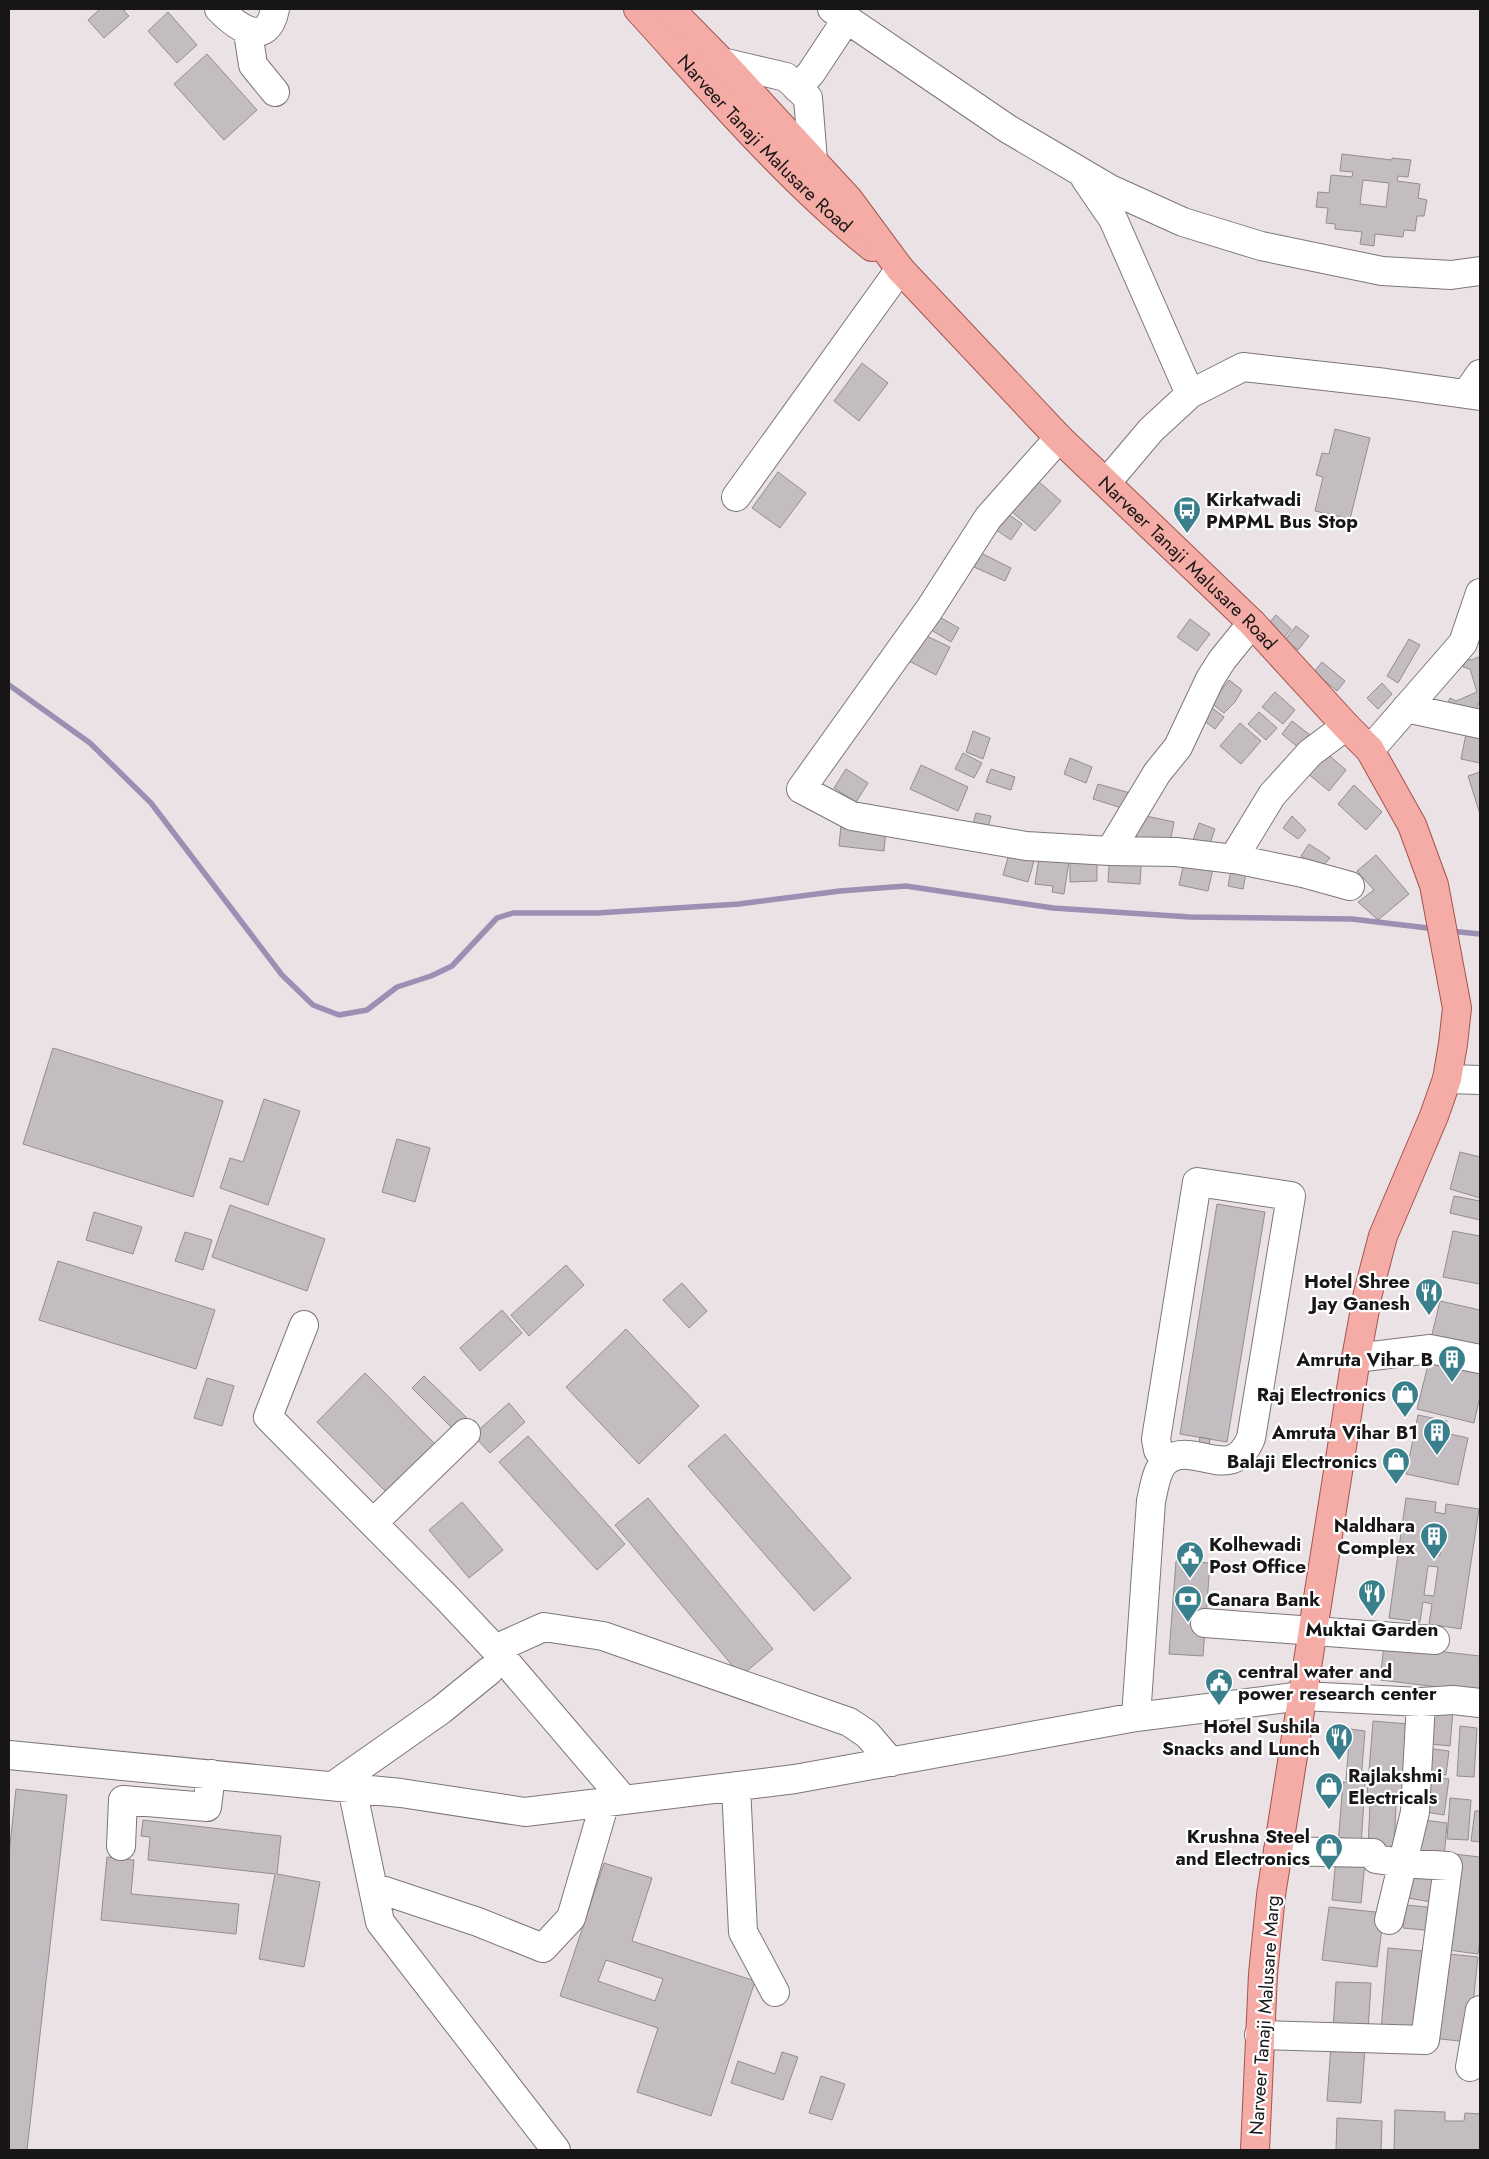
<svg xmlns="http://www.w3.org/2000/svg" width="1489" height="2159" font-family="Jost,sans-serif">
	<rect width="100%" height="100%" fill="#eae2e4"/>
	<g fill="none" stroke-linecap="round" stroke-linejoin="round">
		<path stroke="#9b8fb4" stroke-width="5.5" d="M9 685 90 743 151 803 282 975 313 1005 339 1015 367 1010 397 987 431 976 452 966 497 918 513 913H597L739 904 840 891 906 886 1053 908 1190 917 1352 919 1436 929
			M1450 931 1480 934"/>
	</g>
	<path fill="#c3bdc2" stroke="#938d92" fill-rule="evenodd" d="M100 9H126L124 11 129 16 104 38 88 20Z
		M168 12 197 45 177 63 148 31Z
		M207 54 257 110 224 140 174 84Z
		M1342 154 1392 160V158L1411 160 1408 177 1398 176 1397 181 1420 184 1418 198 1427 200 1424 216H1417L1415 231 1404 230 1403 237 1375 234 1374 246 1360 244 1362 232 1335 229V224L1326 223 1328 208 1316 207 1318 192 1329 193 1331 175 1352 177 1353 172 1340 171ZM1363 180 1389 183 1386 207 1360 204Z
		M862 363 888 383 859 421 834 401Z
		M1335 429 1370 438 1350 519 1315 511 1323 477 1316 475 1322 453 1329 454Z
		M778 472 806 493 780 528 752 508Z
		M1038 481 1061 501 1035 531 1012 512Z
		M1004 511 1022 524 1011 540 992 527Z
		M981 553 1011 568 1005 581 974 567Z
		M936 615 959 628 951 642 928 628Z
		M1276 615 1291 629 1283 639 1267 625Z
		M1190 619 1210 634 1197 651 1177 637Z
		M1296 626 1309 636 1298 650 1285 640Z
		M922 634 950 647 936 675 909 661Z
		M1409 639 1420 645 1398 683 1387 676Z
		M1478 657 1480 658V700L1472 720 1447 705 1450 698 1456 701 1477 692 1470 669 1463 667 1467 659 1472 660Z
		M1322 662 1345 681 1337 691 1314 672Z
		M1229 680 1242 690 1235 702 1224 713 1211 703Z
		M1382 683 1392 694 1378 709 1367 698Z
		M1275 692 1295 710 1283 724 1262 707Z
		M1212 708 1224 717 1215 729 1203 720Z
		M1259 712 1277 728 1266 740 1248 724Z
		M1292 721 1310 735 1299 748 1282 734Z
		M1240 723 1261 741 1241 764 1220 746Z
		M973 731 990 738 983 759 966 752Z
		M1466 734 1480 737V763L1461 759Z
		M1323 750 1346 770 1329 791 1306 772Z
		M963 753 982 763 974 778 955 769Z
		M1070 758 1092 767 1086 783 1064 774Z
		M921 765 968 787 958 811 910 789Z
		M846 769 868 783 856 802 834 788Z
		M991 769 1015 777 1011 790 986 782Z
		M1480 772V814L1468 776Z
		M1098 784 1130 793 1125 809 1093 799Z
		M1354 785 1382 812 1366 830 1338 804Z
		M976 813 991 816 987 831 972 827Z
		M1141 815 1174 822 1170 843 1136 837Z
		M1292 816 1306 830 1298 839 1283 828Z
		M1199 823 1215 829 1208 849 1192 843Z
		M841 825 886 829 884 851 839 846Z
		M1309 844 1330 858 1320 869 1301 856Z
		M1011 847 1036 854 1028 882 1003 875Z
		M1110 851 1142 853 1140 884 1108 882Z
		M1376 855 1409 894 1378 920 1358 902 1374 890 1357 871Z
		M1039 857 1069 861 1064 894 1052 892 1053 886 1035 884Z
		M1070 857H1097V881L1070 882Z
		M1185 858 1214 864 1208 891 1179 885Z
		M1232 865 1247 868 1243 889 1228 886Z
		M53 1048 223 1101 193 1197 23 1144Z
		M264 1099 300 1111 268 1205 220 1188 230 1158 243 1162Z
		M397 1139 430 1148 415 1202 382 1192Z
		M1460 1152 1480 1157V1198L1450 1189Z
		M1454 1196 1480 1201V1220L1450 1213Z
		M1217 1204 1265 1212 1227 1442 1180 1434Z
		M230 1205 325 1239 307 1291 212 1257Z
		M94 1212 142 1227 133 1254 86 1240Z
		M1453 1231 1480 1236V1284L1443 1277Z
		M185 1232 212 1240 203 1270 175 1261Z
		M58 1261 215 1310 196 1369 39 1320Z
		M566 1265 584 1285 529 1336 511 1315Z
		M682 1283 707 1311 689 1328 663 1300Z
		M1440 1301 1480 1310V1352L1430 1343Z
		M502 1310 522 1333 480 1371 460 1348Z
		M626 1329 699 1406 639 1464 566 1387Z
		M1430 1357 1480 1369V1396L1474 1423 1417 1409Z
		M365 1373 440 1449 391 1497 317 1422Z
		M424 1376 468 1419 455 1431 412 1388Z
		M207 1378 234 1386 222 1426 194 1418Z
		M509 1403 525 1422 490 1453 473 1435Z
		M1418 1415 1447 1421 1445 1433 1468 1438 1458 1485 1406 1474Z
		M725 1434 851 1578 814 1611 688 1466Z
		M528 1436 625 1544 597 1570 499 1462Z
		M1200 1437 1210 1439 1208 1451 1198 1449Z
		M648 1498 773 1649 741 1676 615 1525Z
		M1406 1498 1436 1502 1435 1512 1445 1514 1446 1504 1479 1509 1461 1629 1429 1624 1432 1604 1423 1602 1420 1622 1389 1618ZM1434 1526 1444 1527 1440 1555 1430 1554ZM1428 1566 1438 1567 1434 1596 1424 1595Z
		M462 1502 503 1550 469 1578 429 1530Z
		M1176 1561 1210 1563 1203 1656 1169 1654Z
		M1384 1645 1480 1656V1692L1380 1680Z
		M1423 1707 1453 1710 1450 1746 1420 1743Z
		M1373 1721 1408 1724 1402 1798 1367 1795Z
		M1460 1726 1477 1728 1474 1777 1457 1776Z
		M1350 1729 1365 1731 1361 1781 1346 1780Z
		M1426 1748 1449 1751 1446 1775 1423 1773Z
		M1425 1776 1449 1779 1444 1815 1420 1811Z
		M1343 1782 1365 1783 1361 1847 1338 1845Z
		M16 1789 67 1795 27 2150H9V1854Z
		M1450 1798 1471 1800 1468 1840 1447 1839Z
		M1370 1804 1396 1806 1394 1850 1368 1849Z
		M1475 1811H1480V1842L1471 1841Z
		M1415 1819 1447 1823 1444 1859 1411 1856Z
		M143 1820 281 1836 277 1874 320 1882 304 1967 259 1959 275 1874 148 1860 150 1837 141 1836Z
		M1454 1854 1480 1857V1940L1478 1954 1441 1949Z
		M107 1857 134 1860 131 1894 239 1904 236 1934 101 1920Z
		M1336 1859 1365 1862 1361 1903 1332 1900Z
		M604 1863 652 1878 632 1941 755 1981 711 2116 637 2092 658 2028 560 1996ZM606 1960 663 1979 655 2001 598 1981Z
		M1407 1867 1442 1873 1437 1903 1402 1897Z
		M1406 1905 1438 1908 1435 1931 1403 1928Z
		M1329 1907 1384 1913 1377 1967 1322 1960Z
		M1388 1948 1423 1951 1416 2033 1381 2030Z
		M1440 1953 1478 1957 1469 2042 1431 2038Z
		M1336 1982 1371 1983 1368 2032 1333 2031Z
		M1331 2045 1365 2048 1361 2103 1327 2101Z
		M782 2052 798 2057 783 2100 731 2083 738 2061 775 2074Z
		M821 2076 845 2084 832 2120 809 2113Z
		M1395 2110 1445 2112V2121H1464L1465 2113 1480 2114V2150H1394Z
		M1337 2118 1382 2121 1381 2150H1336Z"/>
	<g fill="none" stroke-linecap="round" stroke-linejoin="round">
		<g stroke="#7d7678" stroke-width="30">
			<path id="minor" d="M219 9C237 27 267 50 275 9
				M832 9 1008 129 1110 189 1183 222 1261 246 1382 271 1451 275 1480 271
				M248 32 253 65 275 92
				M722 62 786 77 808 98 813 161
				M797 88 811 73 846 20
				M1085 178 1113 219 1190 394
				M1466 394 1480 374
				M1059 438 988 518 929 610 801 789 852 816 1026 846 1110 851 1176 852 1233 859 1272 795 1310 753 1346 726
				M1107 482 1151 430 1190 394 1243 367 1386 383 1480 396
				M736 497 900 269
				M1406 708 1480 724
				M1370 750 1463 643 1480 593
				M1110 851 1157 773 1178 747 1210 679 1222 660 1252 623
				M1230 858 1303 873 1350 886
				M1447 1079 1480 1080
				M304 1325 268 1417 447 1598 495 1649 624 1800
				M1356 1358 1430 1349 1480 1359
				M373 1523 466 1433
				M1205 1623 1435 1640
				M495 1649 544 1627 603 1636 849 1722 867 1734 891 1762
				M1136 1717 1151 1501C1154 1489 1156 1469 1166 1461 1193 1439 1231 1486 1251 1438L1291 1196 1197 1182 1156 1439 1158 1450 1165 1461
				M9 1755 401 1793 525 1812 795 1779 1136 1717 1302 1696 1421 1702 1453 1700 1480 1703
				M333 1786 441 1710 489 1671
				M736 1786 743 1932 775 1992
				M352 1788 380 1922 556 2150
				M121 1846 123 1800 207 1807 211 1774
				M373 1887 478 1922 543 1948 571 1918 605 1802
				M1389 1920 1415 1812 1421 1702
				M1259 2035 1425 2040 1448 1866 1402 1863 1376 1859 1373 1853 1278 1851
				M1470 2067 1480 2010"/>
		</g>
		<g stroke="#a4544d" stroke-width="30">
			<g id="major">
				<path id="s1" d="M638 9C711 89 787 179 872 247"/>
				<path id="s2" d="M670 9 722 62 849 200 900 269 1059 438 1252 623 1346 726 1370 750 1412 825 1434 885 1457 1008 1453 1044 1447 1079 1434 1116 1383 1236 1368 1293 1356 1358 1271 1895 1263 1974 1255 2150"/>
			</g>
		</g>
		<use href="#minor" stroke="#fff" stroke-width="28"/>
		<use href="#major" stroke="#f5aca6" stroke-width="28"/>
	</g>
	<defs>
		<g id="bus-pin" transform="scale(1.4375)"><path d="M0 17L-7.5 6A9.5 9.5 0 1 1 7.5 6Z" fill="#3a7f8c" stroke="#fff"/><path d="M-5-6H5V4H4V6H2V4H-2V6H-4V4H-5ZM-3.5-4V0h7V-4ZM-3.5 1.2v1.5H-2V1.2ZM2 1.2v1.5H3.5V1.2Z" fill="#fff"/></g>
		<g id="restaurant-pin" transform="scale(1.4375)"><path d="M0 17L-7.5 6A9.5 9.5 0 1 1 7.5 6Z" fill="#3a7f8c" stroke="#fff"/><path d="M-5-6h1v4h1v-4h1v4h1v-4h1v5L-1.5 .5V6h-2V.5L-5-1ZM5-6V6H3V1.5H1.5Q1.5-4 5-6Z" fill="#fff"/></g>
		<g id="building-pin" transform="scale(1.4375)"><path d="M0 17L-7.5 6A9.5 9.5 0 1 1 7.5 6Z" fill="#3a7f8c" stroke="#fff"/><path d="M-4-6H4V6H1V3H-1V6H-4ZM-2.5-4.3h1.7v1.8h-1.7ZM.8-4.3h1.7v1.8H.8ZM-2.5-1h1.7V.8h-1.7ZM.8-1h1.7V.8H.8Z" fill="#fff"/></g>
		<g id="shop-pin" transform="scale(1.4375)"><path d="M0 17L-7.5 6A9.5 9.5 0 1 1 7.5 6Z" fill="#3a7f8c" stroke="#fff"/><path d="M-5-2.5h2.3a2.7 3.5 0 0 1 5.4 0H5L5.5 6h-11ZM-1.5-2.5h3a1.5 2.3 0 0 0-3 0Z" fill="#fff"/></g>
		<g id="civic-pin" transform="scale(1.4375)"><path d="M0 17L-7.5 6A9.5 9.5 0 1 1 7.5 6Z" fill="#3a7f8c" stroke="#fff"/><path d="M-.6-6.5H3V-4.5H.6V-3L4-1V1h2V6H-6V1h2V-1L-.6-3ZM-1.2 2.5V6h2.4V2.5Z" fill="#fff"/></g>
		<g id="bank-pin" transform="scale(1.4375)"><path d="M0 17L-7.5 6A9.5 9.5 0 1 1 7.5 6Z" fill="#3a7f8c" stroke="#fff"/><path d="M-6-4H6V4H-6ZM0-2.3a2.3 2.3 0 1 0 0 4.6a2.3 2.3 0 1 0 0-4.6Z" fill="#fff"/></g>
	</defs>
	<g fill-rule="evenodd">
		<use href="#bus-pin" x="1187" y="510"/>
		<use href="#restaurant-pin" x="1429" y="1292"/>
		<use href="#building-pin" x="1452" y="1359"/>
		<use href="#shop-pin" x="1405" y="1394"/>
		<use href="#building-pin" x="1437" y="1432"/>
		<use href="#shop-pin" x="1396" y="1461"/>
		<use href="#building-pin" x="1434" y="1536"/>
		<use href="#civic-pin" x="1190" y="1555"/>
		<use href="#restaurant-pin" x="1372" y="1593"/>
		<use href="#bank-pin" x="1188" y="1599"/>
		<use href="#civic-pin" x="1219" y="1682"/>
		<use href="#restaurant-pin" x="1339" y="1737"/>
		<use href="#shop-pin" x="1329" y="1786"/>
		<use href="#shop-pin" x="1329" y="1847"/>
	</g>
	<g text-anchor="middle" stroke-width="4.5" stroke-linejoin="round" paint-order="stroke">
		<g font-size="19" fill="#191617" stroke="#fff">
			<text dy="7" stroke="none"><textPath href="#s1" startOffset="185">Narveer Tanaji Malusare Road</textPath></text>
			<text dy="7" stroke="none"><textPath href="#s2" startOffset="759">Narveer Tanaji Malusare Road</textPath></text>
			<text transform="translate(1264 2015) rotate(-86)" y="7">Narveer Tanaji Malusare Marg</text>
		</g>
		<g font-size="19" font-weight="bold" fill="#191617" stroke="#fff" text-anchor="end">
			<text x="1206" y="506" text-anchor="start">Kirkatwadi<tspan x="1206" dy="22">PMPML Bus Stop</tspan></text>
			<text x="1410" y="1288">Hotel Shree<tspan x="1410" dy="22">Jay Ganesh</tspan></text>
			<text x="1433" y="1366">Amruta Vihar B</text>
			<text x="1386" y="1401">Raj Electronics</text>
			<text x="1418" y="1439">Amruta Vihar B1</text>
			<text x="1377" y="1468">Balaji Electronics</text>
			<text x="1415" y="1532">Naldhara<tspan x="1415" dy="22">Complex</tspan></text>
			<text x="1209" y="1551" text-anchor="start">Kolhewadi<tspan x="1209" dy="22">Post Office</tspan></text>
			<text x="1207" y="1606" text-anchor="start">Canara Bank</text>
			<text x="1372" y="1636" text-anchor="middle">Muktai Garden</text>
			<text x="1238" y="1678" text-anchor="start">central water and<tspan x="1238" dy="22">power research center</tspan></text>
			<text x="1320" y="1733">Hotel Sushila<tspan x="1320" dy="22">Snacks and Lunch</tspan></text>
			<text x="1348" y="1782" text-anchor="start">Rajlakshmi<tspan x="1348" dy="22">Electricals</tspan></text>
			<text x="1310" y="1843">Krushna Steel<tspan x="1310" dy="22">and Electronics</tspan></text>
		</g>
	</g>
	<rect width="1489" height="2159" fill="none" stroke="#191617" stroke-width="20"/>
</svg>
